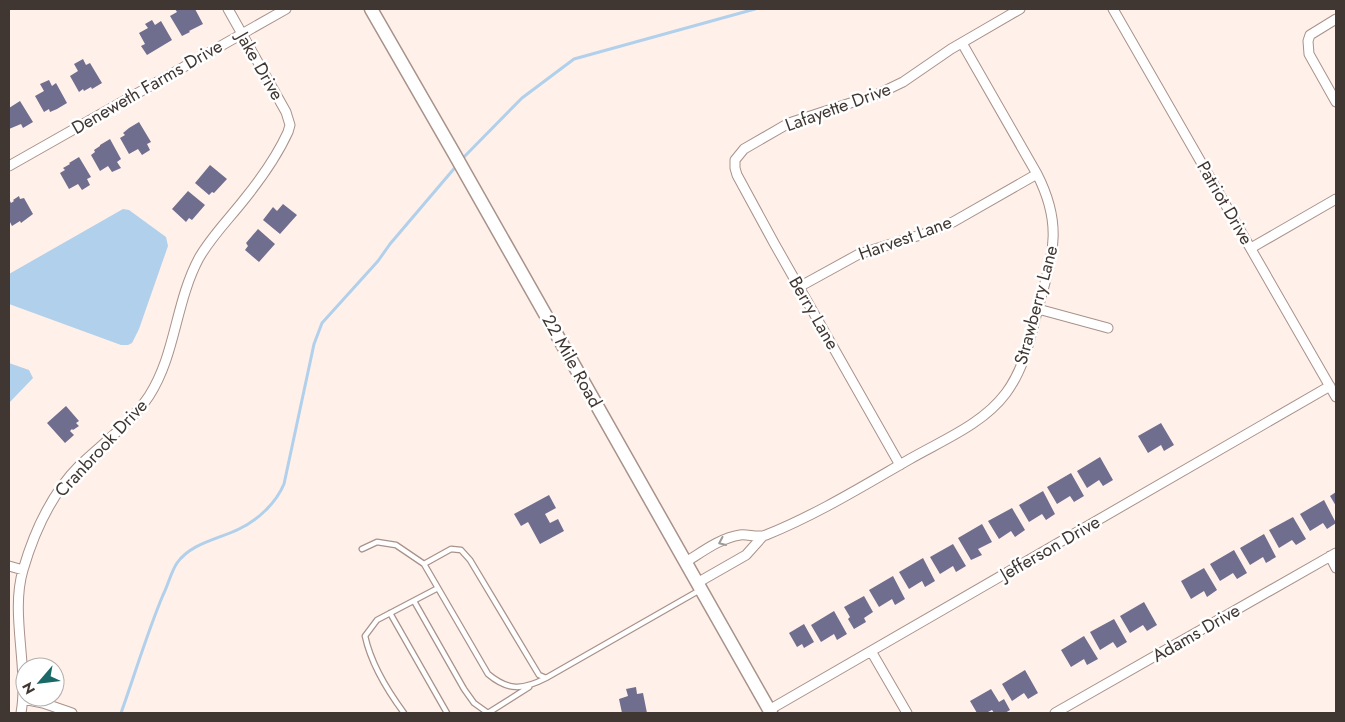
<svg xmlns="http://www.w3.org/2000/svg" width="1345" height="722" font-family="Jost,sans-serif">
	<rect width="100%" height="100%" fill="#fff0ea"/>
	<path fill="#b0d0eb" d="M123 209 129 210 166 237 168 246 139 329 132 343 128 345H121L9 304V274Z
		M9 363 29 370 33 378 9 403Z"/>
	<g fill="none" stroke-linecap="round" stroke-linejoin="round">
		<path stroke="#b0d0eb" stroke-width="3" d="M462 159 522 98 574 59 755 9
			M121 713C135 674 147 633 163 595 168 585 171 572 177 563 191 543 219 539 239 529 258 520 276 503 284 484L314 344 322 323 378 261 390 244 458 164"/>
	</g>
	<path fill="#706e8e" d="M175 9H195L203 24 189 31 190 32 182 36 170 16 177 12Z
		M152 20 155 25 161 21 172 40 147 55 141 46 145 44 139 33 148 28 145 24Z
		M83 59 86 65 90 63 102 83 92 89 91 87 84 91 83 89 79 92 70 76 78 71 74 64Z
		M49 80 52 86 56 83 67 103 57 109 50 112 49 109 44 112 35 96 44 91 40 84Z
		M20 101 33 122 23 128 21 124 9 129V108Z
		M139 122 151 142 147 144 150 150 142 155 138 149 129 154 120 138 125 135 123 133 129 128Z
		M110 139 121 159 117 162 121 168 112 172 108 166 100 171 91 155 95 152 94 150 100 146V145Z
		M79 157 91 177 87 179 90 185 82 190 78 184 69 189 60 173 65 170 63 168 70 164 69 163Z
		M210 165 227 179 214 193 212 192 209 195 195 183Z
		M188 191 205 205 192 220 189 218 186 222 172 209Z
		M19 196 20 199 24 198 33 214 21 223 20 221 12 226 9 220V199L11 203 14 201 13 200Z
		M283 204 297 215 280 234 263 220 273 207 277 211Z
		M258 229 275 244 259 262 245 250 248 246 246 243Z
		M66 406 79 421 76 423 79 426 73 430 72 429 70 431 74 435 65 443 47 423Z
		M1161 423 1174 445 1164 451 1161 445 1148 453 1138 436Z
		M1100 457 1113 480 1103 486 1099 480 1087 488 1077 471Z
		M1071 473 1084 496 1074 502 1070 496 1057 504 1047 487Z
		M1043 491 1055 514 1046 520 1042 514 1029 522 1019 505Z
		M1336 492V506L1330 496Z
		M549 495 556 508 545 514 550 523 558 519 564 531 540 544 528 522 521 526 514 514Z
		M1324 500 1336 523 1327 529 1323 523 1310 531 1300 514Z
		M1012 508 1025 530 1015 537 1011 531 999 539 988 521Z
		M1293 517 1306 539 1296 545 1292 540 1279 548 1269 530Z
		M982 524 992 542 978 549 982 555 971 560 958 538Z
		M1264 534 1276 557 1266 563 1263 557 1250 565 1240 548Z
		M953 544 966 566 956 572 953 566 940 574 930 557Z
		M1234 550 1247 573 1237 579 1233 573 1220 581 1210 564Z
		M923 558 935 581 925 587 922 581 909 589 899 572Z
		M1204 568 1217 590 1207 597 1204 591 1191 599 1181 581Z
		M893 576 905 599 895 605 892 599 879 607 869 590Z
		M864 596 873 612 864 618 866 622 854 629 848 619 850 617 844 607Z
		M1144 602 1157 625 1147 631 1143 625 1130 633 1120 616Z
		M834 611 847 634 837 640 834 634 821 642 811 625Z
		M1114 619 1127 642 1117 648 1113 642 1100 650 1090 632Z
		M804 624 814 642 804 648 802 644 797 647 789 633Z
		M1084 636 1098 659 1087 665 1084 659 1071 667 1061 650Z
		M1025 670 1038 693 1028 699 1024 693 1012 701 1002 684Z
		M636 687 637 694 643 693 647 713H622L619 699 628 696 626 689Z
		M991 689 999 702 1004 699 1010 710 1005 713H994L992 710 986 713H977L970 701Z"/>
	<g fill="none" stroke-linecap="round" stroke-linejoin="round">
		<g stroke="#a8928a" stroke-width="7">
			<path id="lane" d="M362 549 377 542 396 545 424 564 451 549 461 550 470 560 539 675 546 678 700 590
				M424 564 488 674C508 691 523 690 546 678
				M414 601 464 689 474 703 488 713
				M390 613 447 713
				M404 713C387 690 371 664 365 636L377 620 438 588
				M488 713 529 687"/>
		</g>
		<g stroke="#a8928a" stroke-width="11">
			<path id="street" d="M1113 9 1336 397
				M1336 19 1310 35 1308 41 1309 54 1336 102
				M9 166 286 9
				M1251 248 1336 199
				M799 287 859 254 930 232 953 222 1037 174
				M1038 309 1108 328
				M900 465 774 243 737 175 735 168V160L744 149 789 123 878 94 903 82 951 49 1020 9
				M1330 556 1336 568
				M686 562C702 552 720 538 740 535 748 534 758 538 766 535 816 515 863 486 910 459 943 440 983 424 1006 393 1026 366 1031 333 1040 301 1054 251 1062 223 1037 174L962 43
				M9 566 23 570
				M697 583 746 555 763 536
				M871 651 907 713
				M23 699 43 703 72 713
				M769 710 1330 386
				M21 713C29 667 10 614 23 570 34 532 52 493 80 465 103 443 131 423 149 396 176 354 175 303 199 258 211 237 228 220 243 201 260 180 277 156 288 132L290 125 286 112 228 9
				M1055 713 1336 553"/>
		</g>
		<g stroke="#a8928a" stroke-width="15">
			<path id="secondary" d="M371 9 455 155 771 713"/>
		</g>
		<use href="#lane" stroke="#fff" stroke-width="4.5"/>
		<use href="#street" stroke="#fff" stroke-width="9"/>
		<use href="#secondary" stroke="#fff" stroke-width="12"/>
	</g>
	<defs><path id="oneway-chevron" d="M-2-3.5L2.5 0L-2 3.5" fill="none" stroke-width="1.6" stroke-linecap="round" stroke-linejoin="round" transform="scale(1.25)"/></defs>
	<use stroke="#a09b99" href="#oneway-chevron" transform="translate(722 542) rotate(156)"/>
	<g text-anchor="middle" stroke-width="5" stroke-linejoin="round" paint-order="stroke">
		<g font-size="18" fill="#403733" stroke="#fff">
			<text transform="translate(260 66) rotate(60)" y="6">Jake Drive</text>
			<text transform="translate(147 87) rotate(-30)" y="6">Deneweth Farms Drive</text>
			<text transform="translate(838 107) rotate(-20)" y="6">Lafayette Drive</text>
			<text transform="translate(1225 203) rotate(60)" y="6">Patriot Drive</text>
			<text transform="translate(905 238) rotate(-20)" y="6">Harvest Lane</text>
			<text transform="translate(1036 305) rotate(-75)" y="6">Strawberry Lane</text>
			<text transform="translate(814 313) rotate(60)" y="6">Berry Lane</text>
			<text transform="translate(572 361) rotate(61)" y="6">22 Mile Road</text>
			<text transform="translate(101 448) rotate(-47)" y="6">Cranbrook Drive</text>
			<text transform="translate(1050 548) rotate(-30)" y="6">Jefferson Drive</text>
			<text transform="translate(1196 633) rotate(-30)" y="6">Adams Drive</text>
		</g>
	</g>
	<rect width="1345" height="722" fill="none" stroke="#403733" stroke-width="20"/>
	<g transform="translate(40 682) rotate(242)"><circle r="24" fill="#ffffff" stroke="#b3afad"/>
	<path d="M0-4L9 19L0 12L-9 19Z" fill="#1b6868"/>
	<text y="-8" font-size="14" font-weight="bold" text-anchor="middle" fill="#403733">N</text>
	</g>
</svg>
